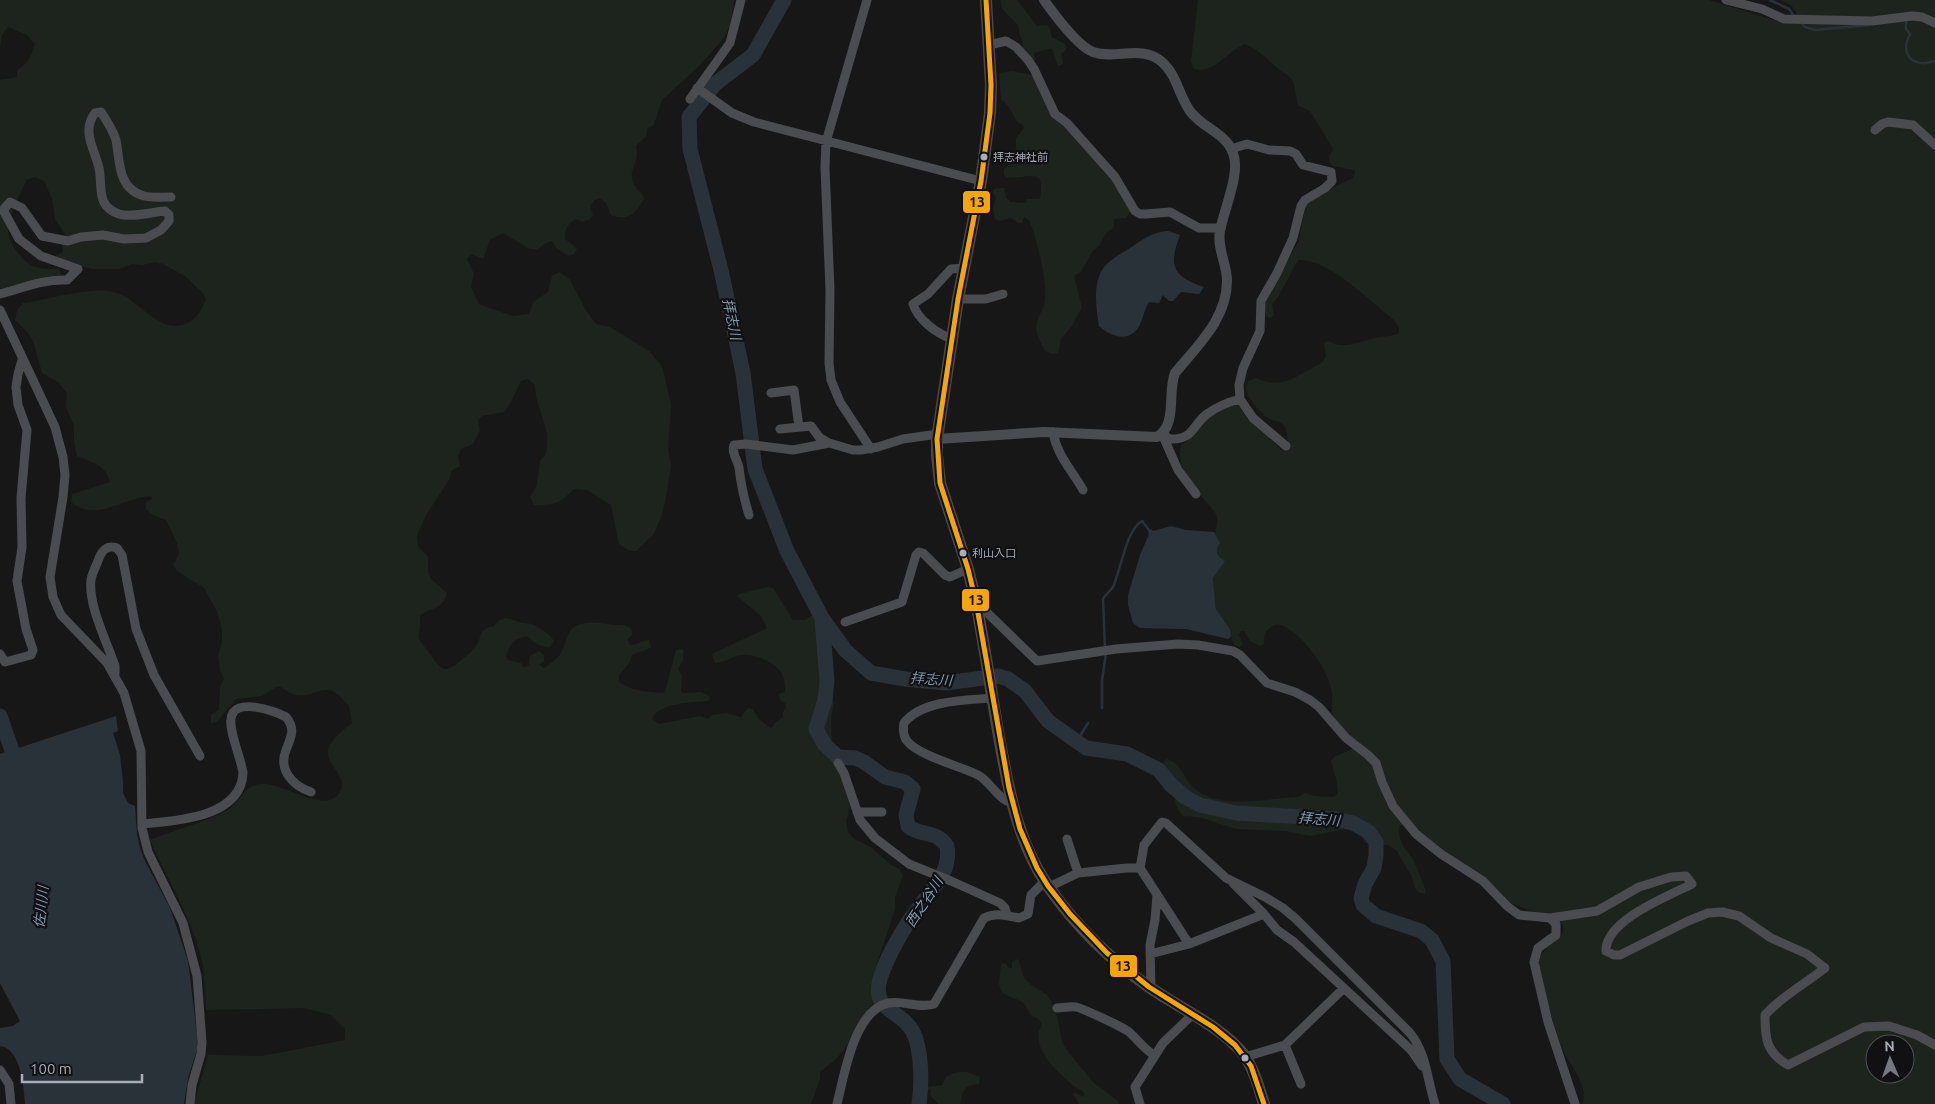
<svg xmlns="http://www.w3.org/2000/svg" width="1935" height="1104" font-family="Ubuntu,'Noto Sans JP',sans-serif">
	<rect width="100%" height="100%" fill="#171717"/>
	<path fill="#1d241e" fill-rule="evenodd" d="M0 0H734L730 25 724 38 700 65 662 100 654 124 647 129 646 136 636 146C640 162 630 167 632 178 633 188 642 190 644 199 636 213 628 222 611 215L606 203 600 198 595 200 590 206 593 215 590 219 583 222 576 219C567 224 565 229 565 239L577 248 574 254 568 256 556 248 552 241 544 244 537 250 528 248 503 233 490 240 483 259 471 254 467 259 474 274 471 287 479 304 513 316 529 314 533 302 548 292 552 276 560 272 570 280 587 312 596 324 610 327 649 351 661 365 665 378 671 405 668 450 671 465 666 498 661 518 653 535 636 551H630L619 544 611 505 587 490 574 489C559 504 555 505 534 505L530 497 537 485 540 461 546 454 547 442V433L536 397 535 385 528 379 521 381 510 404 504 412 482 416 478 420 480 430 473 444 461 449 458 456 460 466 452 470 449 480 426 515 417 535 418 546 428 557V572L431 579 447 593C443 611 428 607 420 616V627L418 638C422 643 426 649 430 654 440 668 443 676 460 661 464 657 471 653 475 648 483 638 477 629 494 626 504 612 512 621 523 623 530 625 525 622 531 624 539 627 550 634 554 641L550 647C536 646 537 644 527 636 514 639 510 643 506 656L508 660 521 663 523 667H526L529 665 530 656 539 651 544 655V661L539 665 544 668C549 665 558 658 561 653 569 638 565 625 587 623 598 622 609 625 619 625 627 625 633 627 632 635L627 639 630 645C637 646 641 640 649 640L651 647C645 652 639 651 632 655L630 662 619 675V682C629 690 652 694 665 692L676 650 682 649 684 651 683 660 678 669 682 676 681 691 683 693 701 692 709 696 710 698 708 701C692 702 658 703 652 719L659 724 700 716 708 719 712 715 726 713 741 717 748 708 753 709 758 718 770 728 773 727 774 724 783 717V712L786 707 785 703 780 700 779 694 785 692C785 687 785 681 783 676 778 663 754 653 742 655 732 656 723 663 715 663L712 654 767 628 761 616 737 596 739 594 767 587 773 588 793 620H805L811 616H815L818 619 824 690 834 702 831 718 832 745 834 759 845 786 850 807 846 821 848 832 853 838 872 848 891 865 899 869 903 875 895 898V909L875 970 873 1004 857 1027 848 1045 836 1059 820 1072V1079L811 1104H194L208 1055 262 1056 345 1040V1029L331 1015 304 1008 206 1010C205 991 205 971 200 953 189 913 166 877 150 840 168 832 219 818 232 807 243 798 244 786 260 784 280 781 321 812 337 796 355 776 319 765 330 745 335 736 344 729 352 723L349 706C344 701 340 695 334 692 321 685 309 699 295 695 289 693 284 688 278 686L262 696 236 699 217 722 211 723V715L219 709 220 687 224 679 220 670 218 655 222 643V629L217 611 204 588 177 571 173 565 179 554 177 543 166 520 151 514 146 509V502L152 499 151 496C120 498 98 523 71 502L72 494 110 482C106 465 92 462 77 456L74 442V426L66 407 67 393 58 382 42 373 33 341 28 333 15 320 17 310 23 303C48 300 91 286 114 292 140 298 161 340 191 321 198 316 203 308 206 299L203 293 185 276 163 264 155 262 143 265 132 264 120 269H92L57 260 56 255 63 252 62 245 66 235 55 219 52 199 44 181 35 177 26 180C22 192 9 214 8 227 6 241 23 263 35 267 43 269 51 269 59 269L61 273 60 277 39 278 6 289 0 288V80L17 77V70C28 64 32 55 35 44L27 35 8 27 2 35 0 48Z
		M1000 0H1017L1037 26 1047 25 1049 27 1052 37 1065 44 1066 50 1061 54 1063 64 1058 66 1052 48 1034 53 1035 61 1032 62 1022 47 1023 42 1020 36 1018 25 1003 10Z
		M1198 0H1709L1780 22 1797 14 1791 5 1780 0H1935V1104H1582C1590 1086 1569 1064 1562 1048 1555 1032 1551 1013 1546 996 1544 988 1538 970 1539 962 1541 939 1581 942 1554 913H1536L1506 901 1418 832 1408 820 1400 826C1397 842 1405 848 1413 859 1418 868 1421 881 1426 890L1425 894 1420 893 1416 890 1411 875 1396 850 1388 845 1369 844 1364 842 1362 836 1357 832 1345 829 1310 836 1286 831 1236 829 1199 817 1183 816C1169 800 1179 796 1174 780 1172 773 1166 769 1163 762L1167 759C1183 764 1183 780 1195 789 1223 811 1266 798 1298 797L1305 793 1314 796 1334 797 1338 793 1337 782 1331 761 1334 757 1352 749 1354 740C1348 733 1338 725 1334 717 1330 710 1333 702 1332 694 1330 671 1301 630 1278 624 1267 629 1263 631 1264 644L1260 646 1250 641 1244 631H1241L1239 635 1243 644 1240 647 1234 645 1231 637 1230 629 1216 609 1215 603 1213 578 1224 561C1212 553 1214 533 1218 521L1216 514C1202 495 1174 471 1181 445L1192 437 1199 426 1208 418 1232 405H1238L1249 420 1266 434 1281 450H1286C1289 443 1288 442 1287 435 1285 419 1279 424 1268 418 1261 414 1250 400 1247 393 1245 389 1247 385 1248 381L1256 378C1283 391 1299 374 1323 362L1326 356 1324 343 1328 341C1344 350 1359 342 1375 338 1383 336 1391 337 1399 333V328L1393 319C1369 301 1329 258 1298 260L1278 297 1272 304 1274 315 1271 318 1267 317 1264 311 1265 303 1299 240 1305 208 1310 202 1330 189 1353 178 1355 174 1354 170 1333 166 1330 163 1329 157 1333 149 1310 111 1299 106C1295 97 1296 88 1292 80 1289 75 1284 73 1280 70 1267 60 1261 51 1245 44 1228 50 1212 77 1193 68L1191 61ZM1875 1044H1905V1074H1875Z
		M1013 71 1032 75 1065 125 1113 178 1131 211 1126 218 1114 219V226L1112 229 1106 233 1099 246 1092 252 1081 272 1074 276 1082 307 1072 326 1061 339 1058 353 1053 354 1045 351C1041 343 1034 332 1037 322 1039 315 1044 308 1045 300 1047 280 1037 239 1029 220L1024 217 1022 223H1019L1010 218 1000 221 995 219 993 208 996 198 993 193V190L997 188H1004L1006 197 1010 202 1026 203 1027 199H1040C1042 181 1043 172 1022 177 1016 178 1012 177 1006 178L1004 175V169L1016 159V138L1024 128 1023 125 1017 122 1009 107 1001 99 999 73Z
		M1017 959 1019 961 1024 978 1030 984 1047 995 1052 1003 1058 1020 1062 1042 1066 1049 1094 1083 1118 1101 1119 1104H1079L1073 1094 1075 1093 1083 1097 1085 1094C1082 1090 1079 1089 1075 1087 1062 1076 1041 1058 1039 1041 1038 1034 1037 1031 1042 1026 1040 1018 1037 1019 1031 1015 1028 1012 1028 1008 1025 1005 1020 998 1007 998 1001 991L999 984 1001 964 1005 963 1009 968H1012V962Z
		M894 1009C914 1014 922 1037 924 1056 925 1066 923 1077 927 1087L942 1085 946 1077C961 1069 965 1071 980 1077L979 1084C963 1086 964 1089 960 1104H938L931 1096 930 1090 918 1087C911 1076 917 1061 914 1048 909 1029 902 1026 891 1012Z"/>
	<path fill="#2a3239" d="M1168 231 1180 235C1168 266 1173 277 1204 287L1199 294 1181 292 1173 301H1169L1163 295 1159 303 1149 302C1144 310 1143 320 1138 328 1127 343 1110 336 1099 326 1096 307 1092 282 1105 266 1112 258 1124 252 1133 246 1145 238 1153 232 1168 231Z
		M1171 526 1186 530 1214 532 1220 543C1214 551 1217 556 1225 561L1213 578 1215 603 1216 609 1230 629 1231 637 1228 639 1186 629 1140 628 1133 623 1128 605V595L1140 555 1149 534 1148 531 1151 529 1153 531Z
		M116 716 118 731 113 733 120 755 123 782V793L128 803 135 806 137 834 140 848 145 861 170 908 188 961 197 1034V1050L188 1078 184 1104H25C24 1088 21 1048 0 1046V1028L13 1026 20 1021 0 983V754Z"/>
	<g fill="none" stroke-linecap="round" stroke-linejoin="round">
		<path stroke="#2a3239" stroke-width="2.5" d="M1770 0 1789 9 1794 16
			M1906 20V29L1910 34C1899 56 1914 68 1935 61
			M1800 21 1805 27 1815 30 1869 25
			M1105 648 1103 599C1105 594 1110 592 1113 587 1121 570 1126 530 1142 521L1149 530
			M1102 708V681L1106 653
			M1077 741 1088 723"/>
		<path stroke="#2a3239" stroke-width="15" d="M784 0 753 55 715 84 689 117 690 149 721 270 743 373 755 469 787 551 822 618 845 650 871 673 905 679 946 683 998 676 1008 679 1025 691 1048 721 1086 748 1127 754 1159 770 1171 785 1185 797 1200 805 1236 813 1336 819 1353 823 1369 832 1376 842V855L1374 868 1365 884 1361 898 1363 905 1376 916 1421 931 1432 940 1443 961 1447 1059 1460 1079 1503 1104
			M822 618 827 681 825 700 816 729 825 745 838 757 855 758 864 762 885 777 905 782 913 789 906 815 908 826C921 837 935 829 947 846 951 872 934 886 920 906 906 923 886 958 880 979 871 1012 901 1009 913 1032 922 1050 922 1084 919 1104
			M0 716 18 768"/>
		<path stroke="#4b4c50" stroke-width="9" d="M867 0 826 142 825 167 830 290 829 363 831 380 840 402 871 449
			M1726 0 1762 9 1784 19 1872 21 1912 16 1922 17 1935 23
			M989 45 1006 41 1016 47 1028 60 1034 69 1055 114 1067 123 1115 177 1135 211 1140 214H1146L1170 212 1199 228H1221
			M697 88 732 113 754 122 981 181
			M690 99 730 43 741 0
			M1875 130 1882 124 1888 122 1913 125 1935 145
			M0 294C23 288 43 279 67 280L78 269 41 256 19 239 3 210 10 202 22 208 42 236 68 241 81 237 103 235 124 239 146 238 161 230 169 221V215L165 211C153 212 130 218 119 214 95 206 103 186 99 168 95 150 81 131 95 113L101 112C107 121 113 130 116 140 120 160 117 189 144 196 152 198 162 197 171 197
			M958 299H986L1003 294
			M0 310 55 427 63 457 65 475 63 497 50 577 53 597 61 615 107 663 124 693 141 751 142 828 148 852 183 923 197 976 202 1042 201 1054 192 1085 190 1104
			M952 339C936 333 918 320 913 304L928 294 951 269 964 268
			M771 393 794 390 799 427
			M1240 399 1253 418 1286 446
			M780 429 811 426 819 437 829 443
			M1053 432C1057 456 1072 470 1083 490
			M1162 434 1170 439C1194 440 1192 425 1207 414 1218 406 1228 402 1240 399L1239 385 1243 368 1260 331 1261 301 1277 273 1293 238 1301 206 1305 200 1325 188 1332 181 1331 172 1303 165 1296 154 1290 151 1269 150 1247 144 1231 149
			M1162 434 1178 470 1196 494
			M749 515C744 499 741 484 739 468 738 460 731 453 734 445L746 444 793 450 829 443 853 450H861L878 447 903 439 938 434
			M976 602 1037 661 1116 649 1178 644 1198 645 1233 651 1240 655 1267 683 1295 692 1310 700 1319 707 1346 738 1368 755 1376 763 1382 782 1393 806 1416 834 1441 854 1483 881 1507 906 1519 915 1550 918 1597 911 1639 887 1671 877 1686 876 1692 884C1669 896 1605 920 1606 951L1614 955H1620L1688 921 1708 913 1722 912 1739 916 1771 938 1807 954 1825 968C1805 984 1782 996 1765 1015 1765 1039 1766 1052 1788 1065L1864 1027 1889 1026 1917 1035 1935 1045
			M845 622 902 602 916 555 919 552 923 553 945 575 950 577 968 569
			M0 654 5 662 31 655 33 650 26 629 17 581 22 547 21 498 27 430 18 405 16 387 18 374 22 360
			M115 675V666C107 642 88 605 91 580 92 572 97 565 99 558 103 549 108 545 117 548L122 555 136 629 154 675 200 756
			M993 698C966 700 922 700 904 723 903 729 903 736 907 741 919 756 960 766 978 775 990 781 999 801 1011 802
			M838 763 844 773 860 820 875 838 909 864 951 881 1000 903 1005 908 1007 915
			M857 812H882
			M142 824C175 821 241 818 243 773 241 758 229 732 231 719 233 696 275 711 286 717 296 729 291 737 286 750 278 770 293 786 311 792
			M1067 839 1078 873
			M1140 868 1189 944 1264 914 1277 930 1294 942 1411 1050 1422 1066
			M1233 883 1264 914
			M1049 887 1078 873 1127 868H1140L1144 845 1162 822 1166 823 1226 878 1265 897 1283 908 1296 919 1410 1033C1427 1054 1427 1080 1435 1104
			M1550 918 1556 924V935L1538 948 1534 962 1548 1022 1575 1104
			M1150 954 1189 944
			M1151 988 1150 945 1155 920 1157 895
			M1057 1008C1064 1008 1070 1006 1076 1007 1084 1009 1123 1027 1129 1032 1138 1040 1144 1049 1154 1055
			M1285 1045 1301 1084
			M1245 1057 1285 1045 1344 988
			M0 1070 9 1084 11 1104
			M837 1104C844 1076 854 1011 888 1003 904 1000 919 1009 934 1004L984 918C997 912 1006 916 1019 918L1028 914 1031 895 1045 881
			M1140 1104 1135 1087 1163 1043 1192 1015"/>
		<path stroke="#4b4c50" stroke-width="10" d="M937 439 1044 432 1157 437C1178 425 1167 392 1175 373 1198 345 1228 318 1227 279 1226 263 1217 247 1220 231 1224 209 1241 173 1233 153 1226 133 1202 128 1190 111 1179 96 1177 75 1162 62 1142 44 1115 60 1093 52 1078 46 1054 14 1044 0"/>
		<path stroke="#4a4a4e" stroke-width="12" d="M986 0 991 85 990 113 981 181 958 299 937 439V455L940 483 968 569 976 602C984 643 990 684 997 725 1007 781 1015 838 1048 886 1075 925 1111 960 1149 987 1178 1007 1224 1028 1244 1055 1254 1069 1259 1088 1264 1104"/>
		<g stroke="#111113" stroke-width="9">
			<path id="bus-1" d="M986 0 991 85 990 113 981 181 958 299 937 439 940 483 968 569 976 602 1009 788 1020 829 1037 868 1048 886 1070 914 1107 953 1149 987 1213 1027 1235 1045 1251 1066 1264 1104"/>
		</g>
		<use href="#bus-1" stroke="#f7a600" stroke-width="5"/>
	</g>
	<g fill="#a8adb8" stroke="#111113" stroke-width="2">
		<circle cx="984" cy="157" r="4.5"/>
		<circle cx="963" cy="553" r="4.5"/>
		<circle cx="1245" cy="1058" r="4.5"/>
	</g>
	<g text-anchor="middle" stroke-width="4.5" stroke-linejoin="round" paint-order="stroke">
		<g font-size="11" fill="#a8adb8" stroke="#111113" text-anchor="start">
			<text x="993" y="161">拝志神社前</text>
			<text x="972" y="557">利山入口</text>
		</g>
		<g font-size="14" font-style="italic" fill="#7f9bb3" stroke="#111113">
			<text transform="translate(732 319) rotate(78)" y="5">拝志川</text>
			<text transform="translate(931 679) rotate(4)" y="5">拝志川</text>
			<text transform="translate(1319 819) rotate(5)" y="5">拝志川</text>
			<text transform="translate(924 902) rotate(-57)" y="5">西之谷川</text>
			<text transform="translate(41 907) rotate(-84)" y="5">佐川川</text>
		</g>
	</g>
	<g stroke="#111113" stroke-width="2">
		<rect x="962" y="190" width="29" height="24" rx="5" fill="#f7a600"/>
		<rect x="961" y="588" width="29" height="24" rx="5" fill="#f7a600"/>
		<rect x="1109" y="954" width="29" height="24" rx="5" fill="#f7a600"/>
	</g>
	<g font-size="14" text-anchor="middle" font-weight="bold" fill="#111">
		<text x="977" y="207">13</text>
		<text x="976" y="605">13</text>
		<text x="1123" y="971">13</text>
	</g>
	<g transform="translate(1890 1059) rotate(358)"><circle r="24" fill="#111113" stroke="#4d4f55"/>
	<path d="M0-4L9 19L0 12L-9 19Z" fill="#757880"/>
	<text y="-8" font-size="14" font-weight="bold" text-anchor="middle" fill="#a8adb8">N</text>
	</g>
	<path d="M22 1074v8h120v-8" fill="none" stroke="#a8adb8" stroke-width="2.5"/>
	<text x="30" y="1074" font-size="15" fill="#a8adb8" stroke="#111113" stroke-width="4" paint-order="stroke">100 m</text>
</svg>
